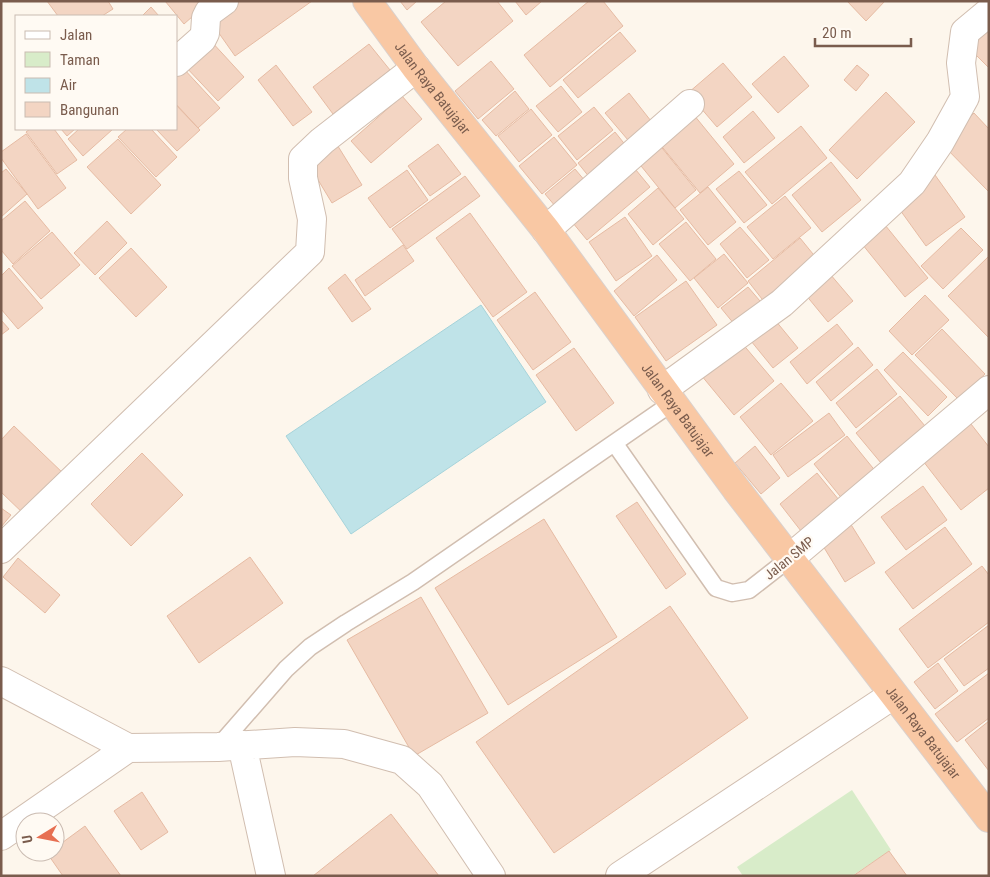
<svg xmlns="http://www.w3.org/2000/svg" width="990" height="877" font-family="'Roboto Condensed',sans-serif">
	<rect width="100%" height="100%" fill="#fdf6ec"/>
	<path fill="#d8ecc9" d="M852 790 891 850 852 876H743L737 867Z"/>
	<path fill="#bfe3e8" stroke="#a5d3da" d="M481 305 546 402 351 534 286 436Z"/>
	<path fill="#f3d5c3" stroke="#e6bba3" d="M47 1H108L113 9 102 16H58Z
		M165 1H210L184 24Z
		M234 1H312L235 56 209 19Z
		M400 1H417L407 10Z
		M446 1H497L513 21 458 66 421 22Z
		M515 1H542L526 15Z
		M589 1H603L623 26 550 87 524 55Z
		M847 1H885L866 21Z
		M151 7 159 16H142Z
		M989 21V68L965 44Z
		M620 32 636 51 578 98 563 80Z
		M210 40 244 77 218 101 184 65Z
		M369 44 390 70 333 114 313 87Z
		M784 56 809 86 778 113 752 84Z
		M491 61 514 89 478 119 455 91Z
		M723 63 752 97 717 127 688 93Z
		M276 65 312 112 293 126 258 80Z
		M857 65 869 75 856 91 844 80Z
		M183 68 220 108 198 128 176 104V74Z
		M561 86 582 112 558 132 536 106Z
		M515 91 529 109 496 136 482 120Z
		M886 92 915 122 857 179 829 150Z
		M629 93 651 121 628 140 605 113Z
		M402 96 422 119 371 163 351 141Z
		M176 105 200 130 177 151 156 129H176Z
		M594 107 613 130 577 160 558 136Z
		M531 109 552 135 519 162 498 136Z
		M689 109 734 164 700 193 654 137Z
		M753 111 775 138 744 163 723 137Z
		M974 113 989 129V192L942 144Z
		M801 126 827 158 772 204 745 172Z
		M30 129H54L77 160 57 174 26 132Z
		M61 129H75L67 136Z
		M79 129H113L83 156 68 139Z
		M127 129H151L177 157 156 177 118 137Z
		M615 132 631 152 594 183 578 163Z
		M26 134 66 188 38 209 1 158V152Z
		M554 137 577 165 542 194 519 166Z
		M654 138 696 190 675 208 633 156Z
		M118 139 161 185 131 214 87 167Z
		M336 143 362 185 332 203 306 160Z
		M438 144 461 174 430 196 408 166Z
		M831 162 861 200 822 232 792 195Z
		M631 164 650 187 587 240 568 217Z
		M6 169 27 194 1 217V173Z
		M575 169 591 188 561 213 545 194Z
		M407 170 428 200 390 228 368 198Z
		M739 171 767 205 744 223 716 189Z
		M935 175 965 217 926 246 895 203Z
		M465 176 480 196 407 249 392 229Z
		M708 187 736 222 708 245 680 210Z
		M658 188 684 219 653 245 628 214Z
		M785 196 811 228 773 259 747 227Z
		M25 201 50 231 13 264 1 250V221Z
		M470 213 527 292 493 317 436 238Z
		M625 217 652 256 616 281 589 242Z
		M881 220 928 278 905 297 858 239Z
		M107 221 127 243 95 275 74 253Z
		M686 222 716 259 690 281 659 244Z
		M740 227 769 260 747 278 720 244Z
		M961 228 983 250 943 289 921 266Z
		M52 232 80 265 41 299 12 266Z
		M800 238 822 265 769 308 748 281Z
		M403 245 414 261 365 296 355 280Z
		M131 248 167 287 136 317 99 278Z
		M724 254 748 283 718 308 694 278Z
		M657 255 677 280 634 316 614 291Z
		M989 256V338L948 296Z
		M9 268 43 308 18 329 1 309V276Z
		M345 274 371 309 352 322 328 288Z
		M830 274 853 301 828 322 805 294Z
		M686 281 717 325 666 361 635 317Z
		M748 287 766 308 739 330 721 308Z
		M535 292 571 342 533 370 497 320Z
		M925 295 949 320 912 355 889 331Z
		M1 320 9 329 1 335Z
		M775 320 798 348 773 368 751 341Z
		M837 324 853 344 807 384 790 362Z
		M942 329 985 374 958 399 915 355Z
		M741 342 774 381 734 415 701 375Z
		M858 347 873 365 831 401 816 382Z
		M574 348 614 403 576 431 536 375Z
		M903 352 947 397 928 416 884 370Z
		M877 369 897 394 856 428 836 403Z
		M781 383 813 421 771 455 740 417Z
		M900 396 930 432 886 469 856 433Z
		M829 413 845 435 788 477 773 455Z
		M971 424 989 447V488L961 510 923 461Z
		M14 426 66 476 27 517 1 492V440Z
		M847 436 881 478 848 506 814 464Z
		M755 446 780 478 761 494 735 463Z
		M142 453 183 495 131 546 91 504Z
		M817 473 839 500 801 531 780 504Z
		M923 486 947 520 906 550 881 517Z
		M637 502 686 574 666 589 616 516Z
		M1 508 11 515 1 527Z
		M544 519 617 637 508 705 435 588Z
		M850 523 875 563 845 582 820 541Z
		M945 527 972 564 913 609 885 572Z
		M250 557 283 603 199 663 167 616Z
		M18 558 60 595 45 613 3 577Z
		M982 566 989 575V622L928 668 899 629Z
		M421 597 488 713 414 756 347 640Z
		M670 606 748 718 554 853 476 742Z
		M989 625V668L964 686 944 659Z
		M938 663 958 691 935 709 914 682Z
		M989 673V718L957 742 935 714Z
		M989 721V771L965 740Z
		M142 792 168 832 141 850 114 811Z
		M391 814 439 876H313Z
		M85 826 121 876H63L47 853 55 852V848Z
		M889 851 907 876H853Z"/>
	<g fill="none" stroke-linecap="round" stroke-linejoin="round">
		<g stroke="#d1beb0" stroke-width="19">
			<path id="service" d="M615 444 716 588 732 593 749 590 790 558
				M218 747 286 669 310 647 346 623 413 582 672 403"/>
		</g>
		<g stroke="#d1beb0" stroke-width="30">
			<path id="minor" d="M176 62 202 39 205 33 206 18 209 12 224 1
				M546 230 690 104
				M662 390 782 303 912 183 940 142 965 97 961 63 965 32 989 12
				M1 549 310 252 312 219 303 178V159L322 141 416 68
				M790 558 989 390
				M1 681 128 748 218 747 295 742 344 744 402 760 430 785 491 876
				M242 745 271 876
				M1 836 128 748
				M620 876 893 695"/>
		</g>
		<g stroke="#dad1cd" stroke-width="30">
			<g id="trunk">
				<path id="s1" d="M367 1 416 68 546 230 736 489 989 818"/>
			</g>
		</g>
		<use href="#service" stroke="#fff" stroke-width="16"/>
		<use href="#minor" stroke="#fff" stroke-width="28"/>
		<use href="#trunk" stroke="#f9c8a4" stroke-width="28"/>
	</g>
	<g text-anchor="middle" stroke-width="4.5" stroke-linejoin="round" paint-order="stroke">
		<g font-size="14" fill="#7a5c4d" stroke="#fffaf3">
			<text dy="5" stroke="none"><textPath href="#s1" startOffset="109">Jalan Raya Batujajar</textPath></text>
			<text dy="5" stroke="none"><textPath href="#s1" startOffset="514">Jalan Raya Batujajar</textPath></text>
			<text transform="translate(789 558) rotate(-39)" y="5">Jalan SMP</text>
			<text dy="5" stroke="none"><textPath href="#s1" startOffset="919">Jalan Raya Batujajar</textPath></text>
		</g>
	</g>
	<rect width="990" height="877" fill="none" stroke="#7a5c4d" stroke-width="5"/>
	<rect x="15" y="15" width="162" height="115" fill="#fffaf3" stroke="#cabbb1"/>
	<rect x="25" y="31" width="25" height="8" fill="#ffffff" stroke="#cabbb1"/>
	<text x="60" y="40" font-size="15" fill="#7a5c4d">Jalan</text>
	<rect x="25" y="52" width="25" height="15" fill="#d8ecc9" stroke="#cabbb1"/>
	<text x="60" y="65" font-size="15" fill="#7a5c4d">Taman</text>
	<rect x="25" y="78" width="25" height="15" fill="#bfe3e8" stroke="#cabbb1"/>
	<text x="60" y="90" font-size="15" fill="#7a5c4d">Air</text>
	<rect x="25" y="102" width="25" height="15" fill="#f3d5c3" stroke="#cabbb1"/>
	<text x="60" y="115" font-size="15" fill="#7a5c4d">Bangunan</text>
	<g transform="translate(40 837) rotate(260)"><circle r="24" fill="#fffaf3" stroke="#cabbb1"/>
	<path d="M0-4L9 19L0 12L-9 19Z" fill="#e76f51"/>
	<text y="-8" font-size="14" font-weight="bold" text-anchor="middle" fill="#7a5c4d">U</text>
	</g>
	<path d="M815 38v8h96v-8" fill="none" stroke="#7a5c4d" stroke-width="2.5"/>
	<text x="822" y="38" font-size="15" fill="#7a5c4d" stroke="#fffaf3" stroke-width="4" paint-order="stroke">20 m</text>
</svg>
